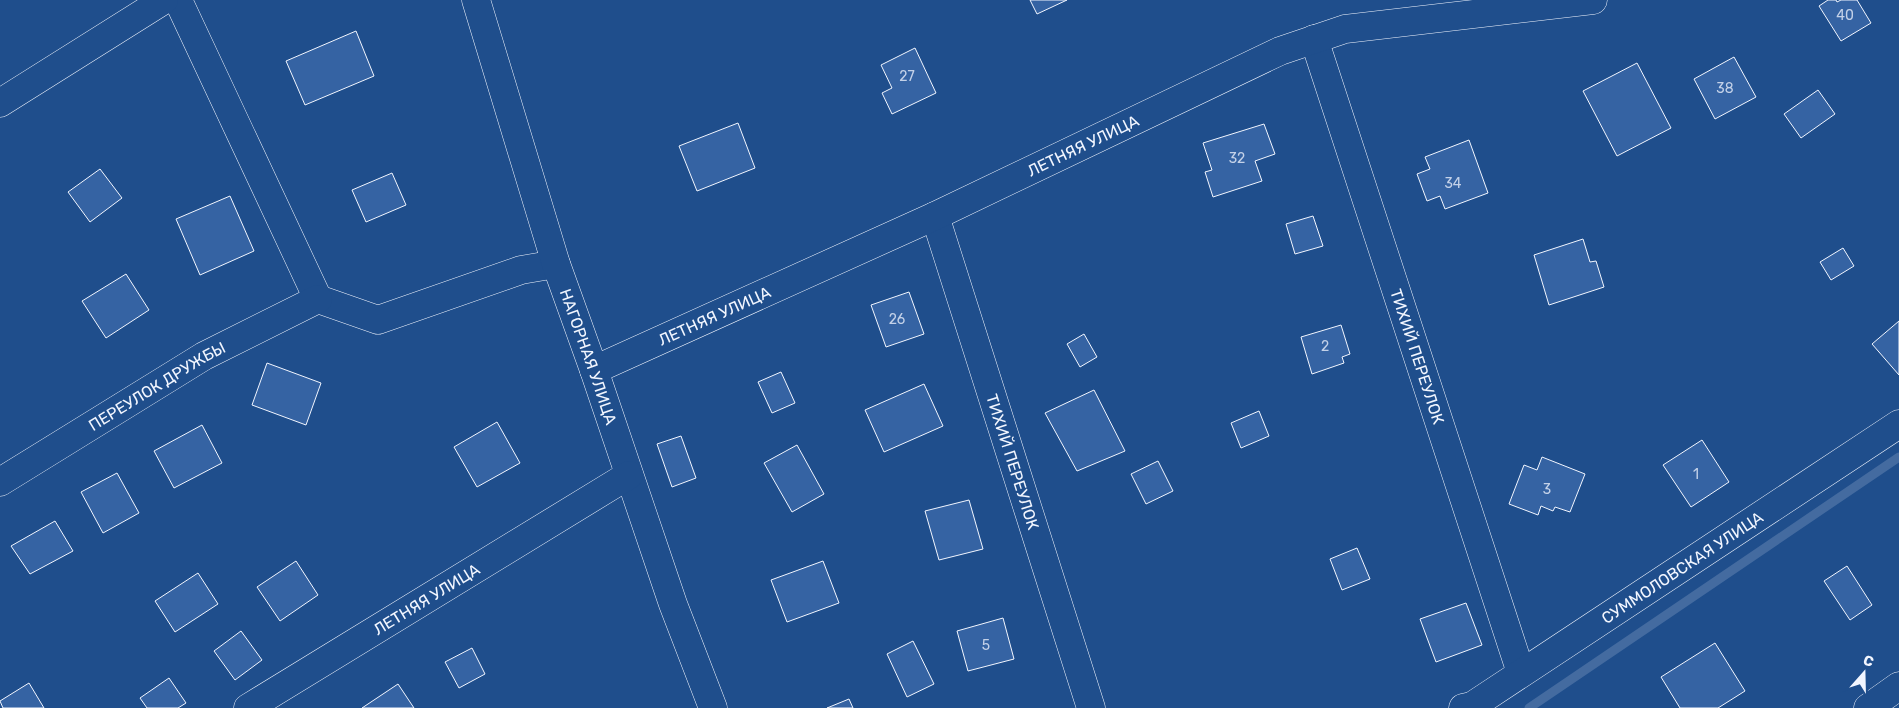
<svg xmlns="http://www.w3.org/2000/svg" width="1899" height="708" font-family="Rubik,sans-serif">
	<rect width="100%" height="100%" fill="#1f4e8c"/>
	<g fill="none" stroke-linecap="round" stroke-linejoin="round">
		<path stroke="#446ba0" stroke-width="9" d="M1529 708 1899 457"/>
	</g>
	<path fill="#3563a3" stroke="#f2f6ff" d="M1030 0H1067L1037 14Z
		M1828 0H1836L1837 2 1841 0H1857L1871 23 1841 41 1819 6Z
		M356 31 374 76 305 105 286 61Z
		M915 48 936 93 892 114 882 93 892 88 881 65Z
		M1734 57 1756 97 1715 119 1694 79Z
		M1637 63 1671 128 1617 156 1583 91Z
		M1818 90 1835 114 1801 138 1784 114Z
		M738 123 755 168 697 191 679 146Z
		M1264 124 1275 154 1255 161 1262 181 1213 197 1205 172 1212 170 1203 143Z
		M1469 140 1488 193 1445 209 1440 196 1427 201 1417 174 1430 169 1425 157Z
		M100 169 122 198 90 222 68 192Z
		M392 173 406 205 366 222 352 190Z
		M230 196 254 251 200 275 176 219Z
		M1313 216 1323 246 1295 254 1286 224Z
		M1583 239 1590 262 1596 261 1604 287 1549 305 1534 255Z
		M1843 248 1854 266 1831 280 1820 262Z
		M126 274 149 310 106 338 82 301Z
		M909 292 924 334 886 347 871 305Z
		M1899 321V375L1872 344Z
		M1341 325 1350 354 1342 357 1344 363 1312 374 1301 337Z
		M1084 334 1097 357 1080 367 1067 344Z
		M267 363 321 383 306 425 252 405Z
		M781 372 795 403 772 413 758 382Z
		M924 384 943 426 884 452 865 410Z
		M1094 390 1125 451 1077 471 1045 413Z
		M1259 411 1269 436 1241 448 1231 423Z
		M497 422 520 463 477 487 454 447Z
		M202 425 222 463 174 488 154 451Z
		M681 436 696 478 672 487 657 444Z
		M1702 440 1729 482 1691 507 1663 465Z
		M797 445 824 494 792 512 764 463Z
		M1542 457 1585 474 1570 512 1555 507 1553 511 1541 506 1538 515 1509 504 1524 465 1537 470Z
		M1158 461 1173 491 1146 504 1131 474Z
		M117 473 139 513 103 533 81 492Z
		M969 500 983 549 939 560 925 511Z
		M55 521 73 551 30 574 11 546Z
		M1357 548 1370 579 1342 590 1330 559Z
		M296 561 318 595 280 621 257 587Z
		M823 561 839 603 787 622 771 580Z
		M1847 566 1872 605 1850 620 1824 581Z
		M198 573 218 604 175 632 155 601Z
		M1466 603 1482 645 1436 662 1420 619Z
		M1003 618 1014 659 968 671 957 631Z
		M241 631 262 660 235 680 214 651Z
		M913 641 934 684 907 697 887 654Z
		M1715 643 1745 691 1718 708H1680L1661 677Z
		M472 648 485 674 459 688 445 662Z
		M169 678 186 703 178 708H147L140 698Z
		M29 683 44 708H3L0 701Z
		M398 684 414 708H362Z
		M849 699 853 708H827Z"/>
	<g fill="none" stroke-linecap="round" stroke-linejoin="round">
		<g stroke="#f2f6ff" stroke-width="29">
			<g id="minor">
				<path d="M178 0 318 299 378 320 521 270 556 264"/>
				<path id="s1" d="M476 0 556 264 594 370 673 604 713 708"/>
				<path id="s2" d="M1314 39 1521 673"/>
				<path d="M0 103 164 0"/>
				<path id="s3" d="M935 216 1091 708"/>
				<path id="s4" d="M594 370 935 216 1280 51 1345 29 1593 0"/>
				<path id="s5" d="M0 482 204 356 318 299"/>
				<path id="s6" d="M248 708 629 475"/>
				<path id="s7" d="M1463 708 1472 706 1899 424"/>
				<path d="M1868 708 1899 686"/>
			</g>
		</g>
		<use href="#minor" stroke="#1f4e8c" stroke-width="28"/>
	</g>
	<g text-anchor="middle" stroke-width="4" stroke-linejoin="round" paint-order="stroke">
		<g font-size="14" fill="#c3d1e8">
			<text x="1845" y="20">40</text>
			<text x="907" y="81">27</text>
			<text x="1725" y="93">38</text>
			<text x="1237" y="163">32</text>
			<text x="1453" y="188">34</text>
			<text x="897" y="324">26</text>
			<text x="1325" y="351">2</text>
			<text x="1696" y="479">1</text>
			<text x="1547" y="494">3</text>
			<text x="986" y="650">5</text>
		</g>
		<g font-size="16" fill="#f2f6ff" stroke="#1f4e8c">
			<text dy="6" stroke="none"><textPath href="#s4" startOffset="538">ЛЕТНЯЯ УЛИЦА</textPath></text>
			<text dy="6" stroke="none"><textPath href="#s4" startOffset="132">ЛЕТНЯЯ УЛИЦА</textPath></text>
			<text dy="6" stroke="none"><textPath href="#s1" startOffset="374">НАГОРНАЯ УЛИЦА</textPath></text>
			<text dy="6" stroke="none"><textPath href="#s2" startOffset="334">ТИХИЙ ПЕРЕУЛОК</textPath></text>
			<text dy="6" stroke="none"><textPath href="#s5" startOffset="184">ПЕРЕУЛОК ДРУЖБЫ</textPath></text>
			<text dy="6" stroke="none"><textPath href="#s3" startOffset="258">ТИХИЙ ПЕРЕУЛОК</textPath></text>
			<text dy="6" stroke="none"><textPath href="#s7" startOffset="261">СУММОЛОВСКАЯ УЛИЦА</textPath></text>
			<text dy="6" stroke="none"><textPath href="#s6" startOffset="209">ЛЕТНЯЯ УЛИЦА</textPath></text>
		</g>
	</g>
	<g transform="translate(1864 673) rotate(20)" stroke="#1f4e8c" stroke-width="4" paint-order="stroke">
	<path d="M0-4L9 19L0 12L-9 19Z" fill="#f2f6ff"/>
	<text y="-8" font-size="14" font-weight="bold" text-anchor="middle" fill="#f2f6ff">С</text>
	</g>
</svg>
